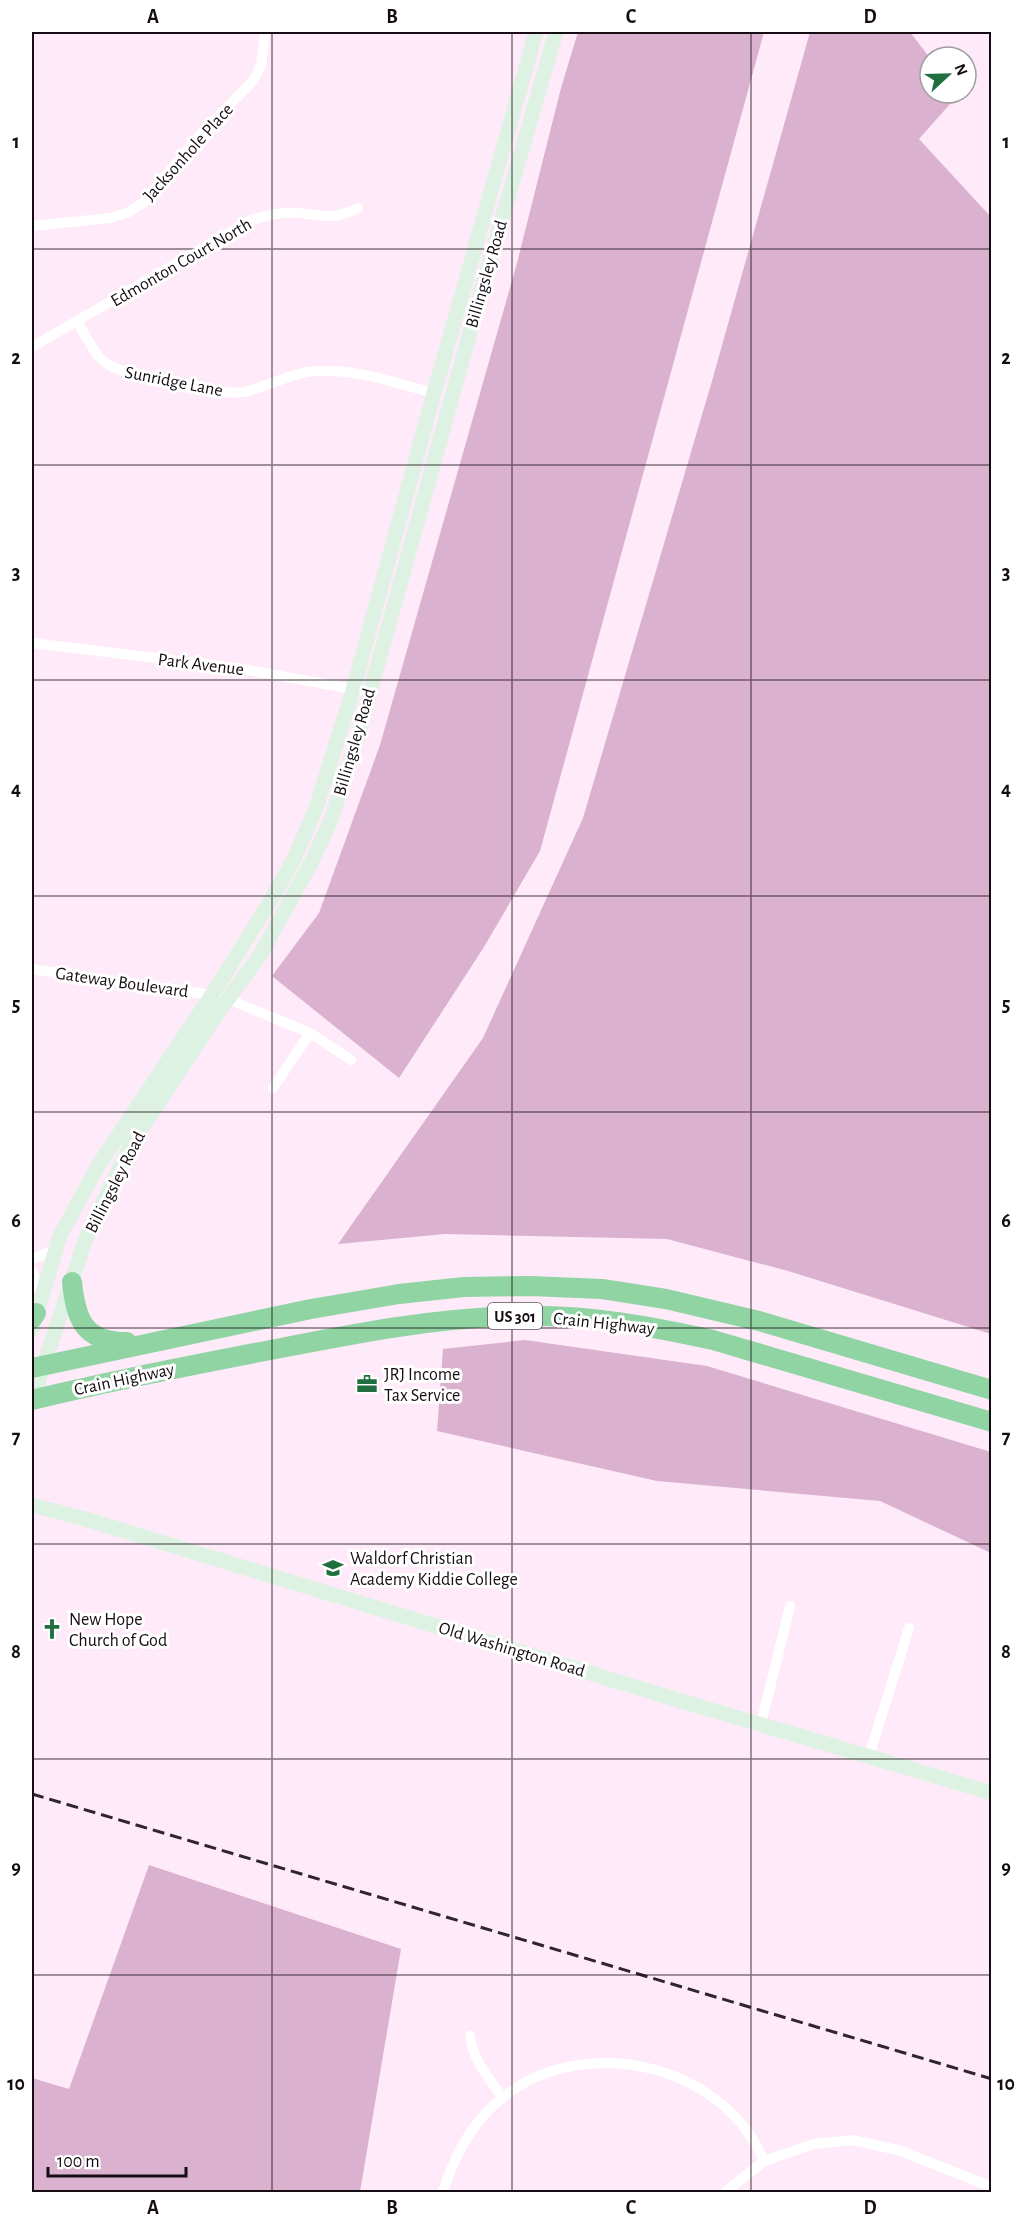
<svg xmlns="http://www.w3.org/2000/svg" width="1023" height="2224" font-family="'Alegreya Sans',sans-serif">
	<rect width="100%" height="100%" fill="#feeaf8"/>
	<path fill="#dab1cf" d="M578 32H764L540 851 484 947 399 1078 272 976 319 913 380 745 517 263 561 88Z
		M810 32H910L930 58V93H957L958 95 919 139 991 217V1334L788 1271 667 1239 445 1234 338 1244 483 1038 583 818 712 381Z
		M525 1340 707 1366 991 1452V1553L880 1501 657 1481 437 1431 443 1349Z
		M149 1865 401 1949 360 2192H32V2078L69 2089Z"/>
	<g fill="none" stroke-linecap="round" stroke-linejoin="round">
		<path stroke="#fff" stroke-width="10" d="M32 226 110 218 129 212 143 203 199 136 254 80 261 65 265 32
			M77 322C85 334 92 350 102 360 122 378 216 396 243 392 268 387 292 372 317 371 357 369 395 383 434 393
			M32 347 251 220C262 217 272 214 284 213 316 211 325 224 358 208
			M32 643 237 668 369 692
			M32 969 212 995 228 999 310 1033 351 1060
			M273 1088 310 1033
			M32 1259 55 1250
			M32 1271 41 1295
			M761 1724 790 1606
			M869 1756 909 1628
			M470 2036C473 2061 489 2078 503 2098
			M443 2192C454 2156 473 2121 503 2097 586 2032 723 2064 764 2161
			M725 2192 764 2161 814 2144 852 2140 898 2150 992 2187"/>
		<path stroke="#def2e4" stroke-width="15" d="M32 1329 60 1236 98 1166 212 995 271 900 294 859 316 808 353 690 434 393 536 32
			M32 1400 86 1238 131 1144 217 1014 260 955 311 863 331 820 357 739 485 278 556 32
			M32 1505 85 1519 688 1703 992 1793"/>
		<path stroke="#91d4a4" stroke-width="20" d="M72 1282C76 1320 84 1342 127 1342
			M32 1319 36 1313
			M32 1368 311 1309 399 1294 464 1287 530 1286 602 1289 666 1299 759 1321 992 1390
			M32 1400C114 1380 197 1364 281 1348 363 1332 435 1318 519 1316 585 1314 649 1326 713 1340L992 1422"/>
		<path stroke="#2f252c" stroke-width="3" stroke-dasharray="12 6" stroke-linecap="butt" d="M32 1794 992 2079"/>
	</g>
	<path fill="none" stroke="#150d13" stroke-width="1.5" stroke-opacity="0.55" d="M272 32V2192M512 32V2192M751 32V2192M32 249H992M32 465H992M32 680H992M32 896H992M32 1112H992M32 1328H992M32 1544H992M32 1759H992M32 1975H992"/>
	<defs>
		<g id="office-bare" transform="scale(1.62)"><path d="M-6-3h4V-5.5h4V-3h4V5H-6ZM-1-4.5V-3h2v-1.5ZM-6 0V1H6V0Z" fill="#1f6f3f" stroke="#fff" stroke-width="2.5" paint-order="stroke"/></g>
		<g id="school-bare" transform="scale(1.62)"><path d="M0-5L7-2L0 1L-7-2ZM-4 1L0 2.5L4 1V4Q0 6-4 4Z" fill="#1f6f3f" stroke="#fff" stroke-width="2.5" paint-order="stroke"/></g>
		<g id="church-bare" transform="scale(1.62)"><path d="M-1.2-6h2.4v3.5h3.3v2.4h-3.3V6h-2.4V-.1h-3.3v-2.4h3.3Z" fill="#1f6f3f" stroke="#fff" stroke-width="2.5" paint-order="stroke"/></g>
	</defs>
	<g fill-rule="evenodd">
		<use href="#office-bare" x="367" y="1384"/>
		<use href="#school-bare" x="333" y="1568"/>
		<use href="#church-bare" x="52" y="1629"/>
	</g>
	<g text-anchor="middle" stroke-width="6" stroke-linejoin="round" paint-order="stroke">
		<rect fill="#fff" stroke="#5b565a" stroke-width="1.5" x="488" y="1303" width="54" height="26" rx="4.5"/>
		<g font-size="16" font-weight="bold" fill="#150d13">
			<text x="515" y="1322">US 301</text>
		</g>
		<g font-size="18" fill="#150d13" stroke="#fff">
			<text transform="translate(188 152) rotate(-48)" y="6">Jacksonhole Place</text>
			<text transform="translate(181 262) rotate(-30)" y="6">Edmonton Court North</text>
			<text transform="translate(486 274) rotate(-74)" y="6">Billingsley Road</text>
			<text transform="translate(174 381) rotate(11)" y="6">Sunridge Lane</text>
			<text transform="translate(201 664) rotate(7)" y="6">Park Avenue</text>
			<text transform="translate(354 742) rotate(-74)" y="6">Billingsley Road</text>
			<text transform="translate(122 982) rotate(8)" y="6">Gateway Boulevard</text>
			<text transform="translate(115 1182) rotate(-63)" y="6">Billingsley Road</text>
			<text transform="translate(604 1323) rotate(6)" y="6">Crain Highway</text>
			<text transform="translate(124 1379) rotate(-12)" y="6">Crain Highway</text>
			<text transform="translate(512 1649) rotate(17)" y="6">Old Washington Road</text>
		</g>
		<g font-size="18" fill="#150d13" stroke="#fff" text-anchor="start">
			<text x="384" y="1380">JRJ Income<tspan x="384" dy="21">Tax Service</tspan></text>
			<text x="350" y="1564">Waldorf Christian<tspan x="350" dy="21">Academy Kiddie College</tspan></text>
			<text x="69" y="1625">New Hope<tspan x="69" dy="21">Church of God</tspan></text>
		</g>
	</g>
	<rect width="1023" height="2224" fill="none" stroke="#ffffff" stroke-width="66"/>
	<g transform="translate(948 75) rotate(68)"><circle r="28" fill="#ffffff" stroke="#a19ea1" stroke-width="1.5"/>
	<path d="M0-4.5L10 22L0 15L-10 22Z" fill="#1f6f3f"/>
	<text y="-9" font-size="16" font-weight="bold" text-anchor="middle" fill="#150d13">N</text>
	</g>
	<path d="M48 2167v9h138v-9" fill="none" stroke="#150d13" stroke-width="3"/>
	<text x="57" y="2167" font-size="18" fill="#150d13" stroke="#ffffff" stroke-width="4.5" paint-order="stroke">100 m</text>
	<rect x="33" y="33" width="957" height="2158" fill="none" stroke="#150d13" stroke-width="2"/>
	<g font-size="20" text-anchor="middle" font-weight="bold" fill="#150d13">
		<text x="153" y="23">A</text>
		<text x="392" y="23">B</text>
		<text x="631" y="23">C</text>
		<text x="870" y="23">D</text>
		<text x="16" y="148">1</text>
		<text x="1006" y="148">1</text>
		<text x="16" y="364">2</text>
		<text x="1006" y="364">2</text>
		<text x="16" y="579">3</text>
		<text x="1006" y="579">3</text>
		<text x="16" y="795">4</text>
		<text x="1006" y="795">4</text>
		<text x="16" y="1011">5</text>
		<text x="1006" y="1011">5</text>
		<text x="16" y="1227">6</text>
		<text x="1006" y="1227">6</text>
		<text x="16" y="1443">7</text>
		<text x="1006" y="1443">7</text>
		<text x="16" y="1658">8</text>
		<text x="1006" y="1658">8</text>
		<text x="16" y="1874">9</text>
		<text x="1006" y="1874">9</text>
		<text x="16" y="2090">10</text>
		<text x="1006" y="2090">10</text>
		<text x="153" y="2214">A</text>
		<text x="392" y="2214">B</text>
		<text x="631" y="2214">C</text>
		<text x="870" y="2214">D</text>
	</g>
</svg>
